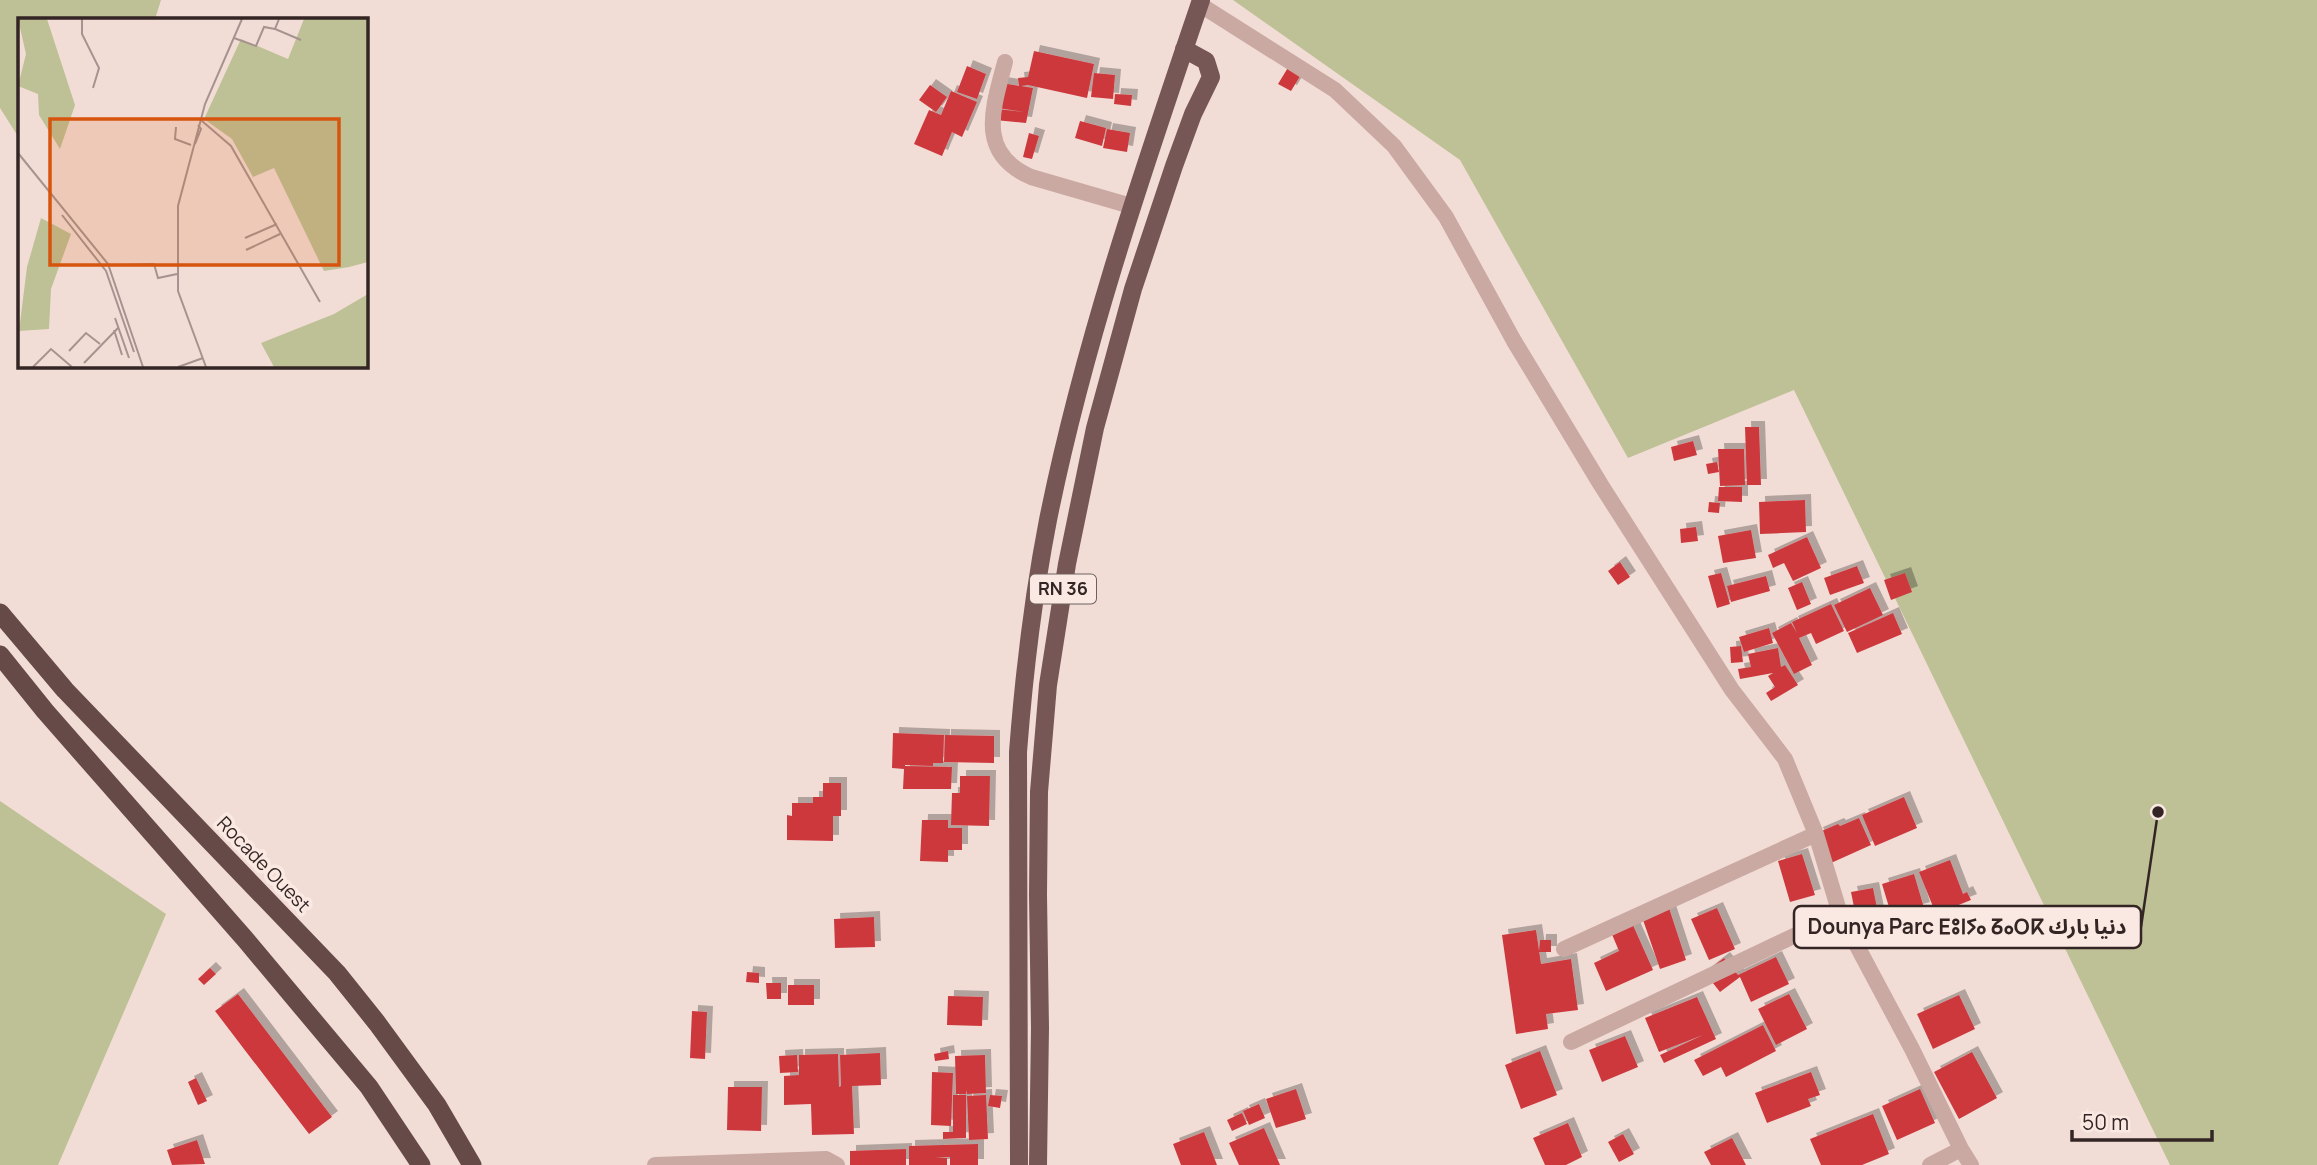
<svg xmlns="http://www.w3.org/2000/svg" width="2317" height="1165" font-family="Manrope,'Noto Sans Arabic','Noto Sans Tifinagh',sans-serif">
	<defs>
		<filter id="shadow"><feDropShadow dx="6" dy="-6" stdDeviation="0" flood-color="#0004"/></filter>
	</defs>
	<rect width="100%" height="100%" fill="#f2ddd6"/>
	<path fill="#bec196" d="M0 0H161L155 19H19V138L0 108Z
		M1233 0H2317V1165H2170L1794 390 1628 458 1460 160Z
		M0 801 166 914 58 1165H0Z"/>
	<path fill="#cd393e" filter="url(#shadow)" d="M1034 51 1094 64 1087 98 1028 85 1021 86 1033 88 1026 123 995 120 996 109 1024 112 998 108 1001 83 1019 86 1018 78 1028 77Z
		M967 66 986 74 977 99 957 92Z
		M1289 66 1302 73 1291 91 1278 84Z
		M1094 73 1115 75 1113 99 1091 97Z
		M930 85 947 97 936 112 919 100Z
		M951 91 977 102 962 137 952 132 942 156 914 144 929 110 941 115Z
		M1115 94 1132 95 1131 106 1114 104Z
		M1080 121 1106 128 1102 146 1075 138Z
		M1107 129 1130 133 1127 152 1103 148Z
		M1029 133 1039 136 1032 159 1023 157Z
		M1745 427H1759L1761 485H1747Z
		M1693 441 1697 455 1674 461 1671 447Z
		M1718 449H1744L1745 485 1720 486Z
		M1717 462 1719 472 1708 474 1706 464Z
		M1719 487H1742V502L1718 501Z
		M1805 500 1806 532 1760 534 1759 502Z
		M1709 502 1720 503 1719 513 1708 512Z
		M1696 527 1698 541 1681 543 1680 529Z
		M1751 530 1756 558 1723 563 1718 536Z
		M1807 537 1821 568 1793 581 1784 563 1773 568 1768 555Z
		M1620 562 1630 577 1618 585 1608 571Z
		M1857 566 1864 583 1830 595 1824 578Z
		M1721 573 1730 604 1717 608 1708 576Z
		M1905 573 1912 592 1891 600 1884 580Z
		M1766 576 1770 591 1731 602 1727 586Z
		M1802 582 1811 604 1797 610 1788 588Z
		M1870 588 1883 615 1847 632 1834 605Z
		M1831 604 1844 631 1816 644 1811 633 1799 638 1812 665 1794 674 1772 633 1791 623 1797 633 1792 622Z
		M1893 613 1902 634 1857 653 1848 633Z
		M1769 628 1773 643 1744 652 1739 637Z
		M1741 646 1743 662 1731 663 1730 647Z
		M1778 648 1781 667 1785 665 1798 685 1771 701 1766 693 1775 687 1768 676 1773 673 1740 679 1738 669 1751 667 1748 654Z
		M893 733 944 735 943 763H933V766L905 765V766L952 767 951 789H903L904 769 892 768Z
		M945 735 994 736V763L944 762Z
		M960 776H990L989 826 951 825 952 793H960Z
		M823 783H841V816H833V841L787 840V815L792 816V803H813V797H823Z
		M1904 797 1917 828 1875 846 1862 815Z
		M1859 818 1871 845 1831 863 1817 833 1838 824 1840 826Z
		M922 820H948V828H962V850H948V862L920 861Z
		M1802 854 1815 895 1790 902 1778 861Z
		M1950 860 1963 894 1967 892 1971 900 1936 914 1919 872Z
		M1914 874 1924 908 1892 917 1882 884Z
		M1873 888 1880 923 1852 929 1848 908 1854 907 1851 892Z
		M1669 908 1686 960 1660 969 1642 917Z
		M1717 908 1735 949 1709 960 1691 919Z
		M874 917 875 947 835 948 834 919Z
		M1632 923 1653 970 1606 991 1594 963 1619 951 1611 932Z
		M1536 930 1541 964 1571 959 1578 1010 1546 1014 1548 1029 1516 1034 1502 935Z
		M1540 940H1551V952H1539Z
		M1776 957 1789 984 1751 1002 1740 977 1720 992 1705 973 1724 958 1738 975Z
		M210 968 216 974 204 985 198 979Z
		M747 972 759 973V983L746 982Z
		M766 983H781V999H767Z
		M788 985H814V1005H788Z
		M238 994 332 1117 309 1134 215 1011Z
		M1789 994 1807 1029 1776 1045 1758 1009Z
		M1959 995 1975 1029 1933 1049 1917 1014Z
		M948 996 983 997 982 1026 947 1025Z
		M1697 997 1716 1039 1664 1063 1660 1055 1703 1035 1659 1052 1645 1018Z
		M692 1011 707 1012 705 1059 690 1058Z
		M1763 1025 1776 1051 1726 1077 1721 1067 1703 1076 1694 1060Z
		M1625 1036 1638 1067 1602 1082 1589 1050Z
		M948 1051 949 1059 935 1061 934 1054Z
		M1540 1051 1557 1095 1521 1109 1505 1065Z
		M1972 1052 1997 1098 1959 1119 1934 1072Z
		M880 1053 881 1085 852 1086 854 1134 812 1135 811 1104 784 1105V1076L799 1075V1055L838 1054 839 1087 841 1086 840 1055Z
		M797 1055 798 1072 780 1073 779 1056Z
		M985 1055 986 1093 967 1094V1090L966 1094H956L955 1056Z
		M932 1072 953 1073 951 1126 931 1125Z
		M1811 1072 1820 1095 1808 1099 1811 1106 1767 1123 1755 1093Z
		M196 1078 207 1101 198 1105 188 1082Z
		M728 1087H762L761 1131 727 1130Z
		M1296 1089 1306 1119 1276 1128 1266 1099Z
		M1920 1089 1935 1123 1897 1140 1882 1106Z
		M953 1095H966V1138L943 1139V1132H953Z
		M986 1095 988 1139 969 1140 967 1096Z
		M990 1095 1002 1096 1000 1108 988 1106Z
		M1259 1104 1265 1118 1249 1125 1243 1111Z
		M1242 1113 1247 1124 1232 1131 1227 1120Z
		M1873 1114 1889 1154 1862 1165H1821L1810 1139Z
		M1568 1123 1582 1157 1566 1165H1545L1533 1138Z
		M1264 1128 1280 1165H1239L1229 1143Z
		M1204 1132 1217 1165H1181L1173 1144Z
		M1623 1134 1634 1154 1619 1162 1608 1142Z
		M1732 1138 1746 1165H1711L1704 1152Z
		M197 1140 205 1164 172 1165 167 1150Z
		M978 1144V1165H950V1157H936L947 1158V1165H909V1146Z
		M906 1149V1165H850V1151Z"/>
	<g fill="none" stroke-linecap="round" stroke-linejoin="round">
		<path stroke="#caa9a2" stroke-width="16" d="M1199 4 1335 90 1394 146 1446 217 1514 341 1601 485 1732 690 1785 759 1816 834 1840 914 1912 1049 1961 1149 1971 1165
			M1005 62C993 108 976 153 1031 177L1131 206
			M1564 949 1816 834
			M1571 1042 1840 914
			M655 1165 826 1159 837 1165
			M1930 1165 1961 1149"/>
		<path stroke="#775755" stroke-width="18" d="M1019 1165 1018 752C1024 674 1033 597 1048 520 1084 342 1143 171 1201 0
			M1038 1165 1040 1028 1038 895 1039 792 1048 685 1067 564 1095 428 1133 289 1174 166 1193 114 1211 77 1206 61 1184 49"/>
		<path stroke="#664a48" stroke-width="19" d="M0 613 65 690 337 973 377 1023 437 1105 472 1165
			M0 655 45 711 245 939 369 1087 421 1165"/>
	</g>
	<g text-anchor="middle" stroke-width="7" stroke-linejoin="round" paint-order="stroke">
		<rect fill="#fae9e2" stroke="#6f605e" stroke-width="2" x="1030" y="574.5" width="66" height="29" rx="5"/>
		<g font-size="18" font-weight="bold" fill="#342525">
			<text x="1063" y="595">RN 36</text>
		</g>
		<g font-size="19" fill="#342525" stroke="#fae9e2">
			<text transform="translate(264 864) rotate(46)" y="7">Rocade Ouest</text>
		</g>
	</g>
	<g transform="translate(18 18)">
		<rect width="350" height="350" fill="#f2ddd6"/>
		<path d="M0 1H29L57 87 42 131 21 97 20 76 0 68 8 36ZM286 1H350V244L331 249 306 253 256 150 235 159 214 121 186 101 223 21 270 41ZM23 200 53 216 33 271 31 311 1 313 9 249ZM350 276V349H256L243 325 316 296Z" fill="#bec196"/>
		<path fill="none" stroke="#a6938f" stroke-width="2" d="M64 1V16L81 50 75 70M261 1 257 11 283 22M216 20 238 28 246 9 257 11M184 103 213 128 302 284M158 109 157 121 173 127M177 126 183 111 180 107M0 135 90 246 125 349M44 197 88 253 116 334M227 220 259 206M228 232 262 216M105 247 136 246 140 260 159 256M97 300 111 340M96 312 104 337M51 333 68 315 82 326M66 345 100 310M15 349 33 331 54 349M160 349 185 340M188 349 160 273V188L187 86 224 1"/>
		<path fill="#d6540e" fill-opacity="0.15" stroke="#d6540e" stroke-width="3.5" d="M32 101H321V247H32Z"/>
		<rect width="350" height="350" fill="none" stroke="#342525" stroke-width="3.5"/>
	</g>
	<path fill="none" stroke="#342525" stroke-width="2.5" d="M2158 812L2141 927"/>
	<circle fill="#342525" stroke="#fae9e2" stroke-width="2.5" cx="2158" cy="812" r="7"/>
	<rect fill="#fae9e2" stroke="#342525" stroke-width="2.5" x="1794" y="906" width="347" height="42" rx="7"/>
	<g font-size="21" text-anchor="middle" font-weight="bold" fill="#342525">
		<text x="1967" y="934">Dounya Parc ⴹⵓⵏⵢⴰ ⵒⴰⵔⴽ دنيا بارك</text>
	</g>
	<path d="M2072 1130v10h140v-10" fill="none" stroke="#342525" stroke-width="3.5"/>
	<text x="2082" y="1130" font-size="21" fill="#342525" stroke="#fae9e2" stroke-width="5" paint-order="stroke">50 m</text>
</svg>
